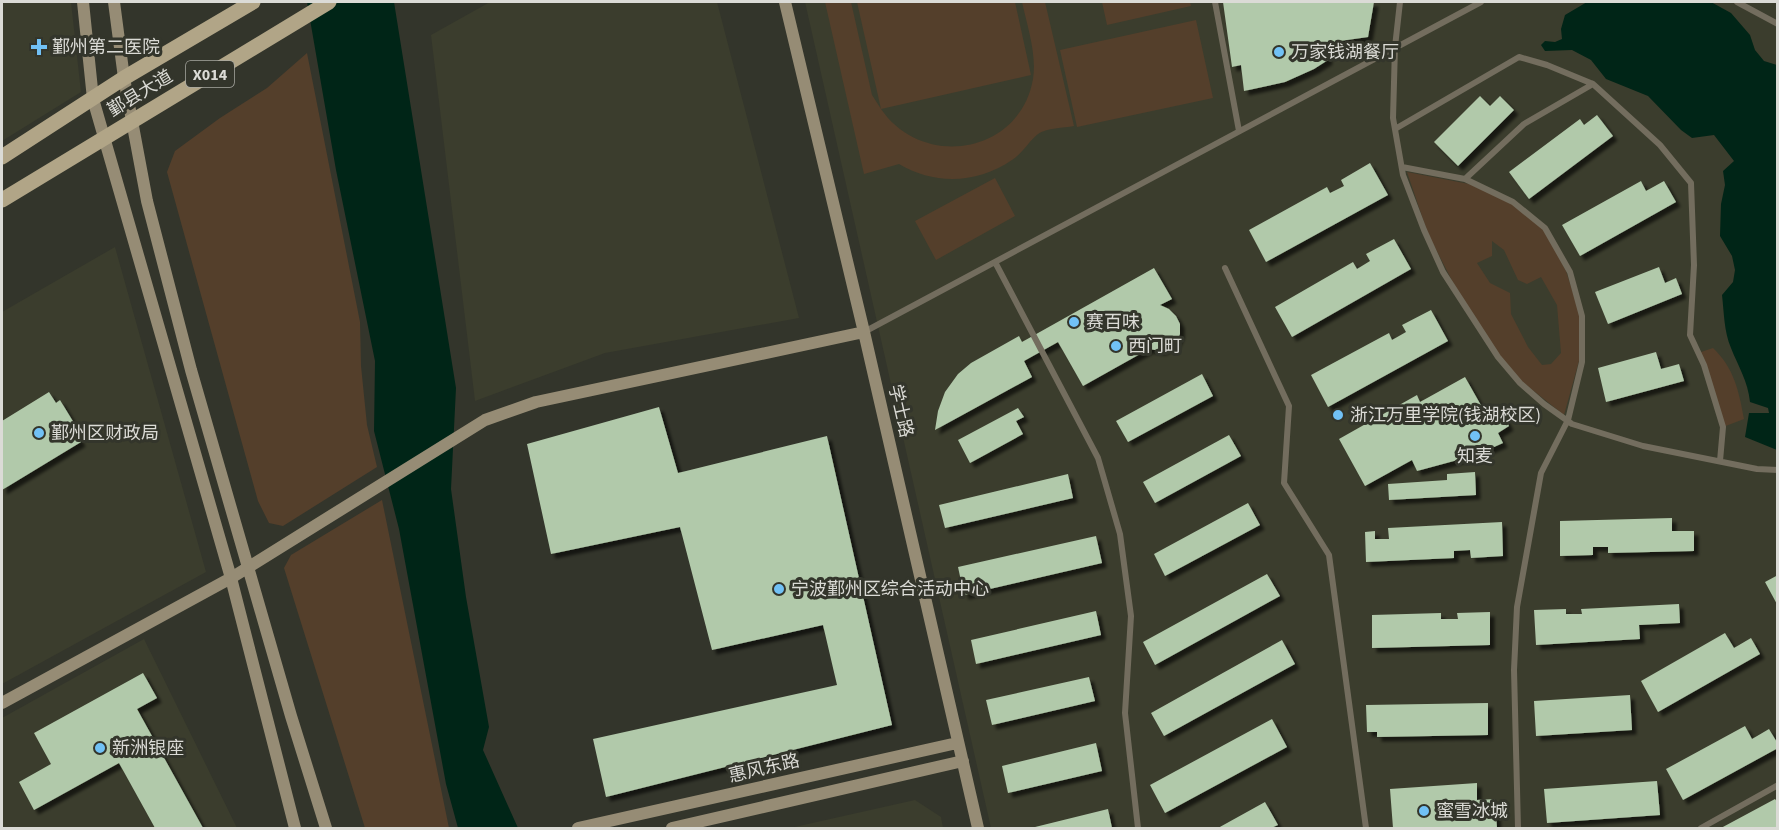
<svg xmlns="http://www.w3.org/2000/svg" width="1779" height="830" font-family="'Source Sans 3','Noto Sans SC',sans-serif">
	<defs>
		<filter id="shadow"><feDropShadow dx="4.5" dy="4.5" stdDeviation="1.5" flood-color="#0009"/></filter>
	</defs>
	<rect width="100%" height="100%" fill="#33352b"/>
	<path fill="#3b3d2d" d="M2 2H71L81 92 2 141Z
		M490 2H717L799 318 605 353 475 401 431 35Z
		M805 2H1777V828H991Z
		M115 247 206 572 2 684V312Z
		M144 639 237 828H2V718Z
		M915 800 941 817 943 828H790Z"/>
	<path fill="#543f2b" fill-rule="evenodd" d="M825 2H851L872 95 881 109 857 2H1015L1031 75 881 109C923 170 1020 154 1033 79 1037 54 1027 25 1022 2H1045L1074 126C1064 128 1046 128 1038 134 1029 141 1023 153 1012 160 977 184 934 185 899 164L864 174Z
		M1102 2H1190L1191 6 1107 25Z
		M1196 20 1213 98 1077 127 1060 50Z
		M307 53 360 322 361 366 367 425 377 467 283 526 269 523 258 501 167 172 175 151 220 118 267 88Z
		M1407 172 1469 184 1512 203 1545 229 1566 271 1580 314 1579 361 1564 415 1521 381 1497 353 1459 294 1428 234ZM1492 241 1504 250 1518 280 1527 284 1541 277 1557 305 1561 353 1551 364 1542 365 1528 347 1511 314 1510 293 1490 283 1477 263 1492 256Z
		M995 178 1015 216 936 260 915 221Z
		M1713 348C1734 368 1739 391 1744 419L1723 427 1698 353Z
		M382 500 449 828H365L284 568 291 555Z"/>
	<path fill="#002517" d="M307 2H394L456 388 451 489 466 597 489 727 483 750 518 828H458L446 784 399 529 374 431 375 361 336 170Z
		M1587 2H1711L1731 13 1750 35 1755 50 1764 61 1777 65V450L1745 437 1749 413H1769L1768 408 1750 402C1748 381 1738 366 1731 348 1724 332 1724 312 1722 295L1733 282 1735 270 1732 256 1720 236 1721 204 1725 185 1723 171 1734 161 1714 135 1692 138 1681 130 1648 96 1606 79 1591 60 1572 50 1545 51 1541 45 1545 41 1555 42 1562 39 1561 29 1565 15Z"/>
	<path fill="#b1c9aa" filter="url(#shadow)" d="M1223 2H1374L1368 37 1326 43 1328 60 1314 69 1285 82 1244 91 1241 65 1232 67Z
		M1480 96 1490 106 1500 96 1514 110 1458 166 1434 142Z
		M1597 115 1613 136 1529 199 1509 172 1580 119 1584 125Z
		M1370 163 1388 195 1266 262 1249 230 1327 187 1330 193 1344 186 1341 180Z
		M1641 181 1646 191 1664 181 1676 202 1580 256 1562 225Z
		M1394 239 1411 269 1292 337 1275 307 1353 262 1357 269 1370 261 1366 254Z
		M1659 267 1665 283 1676 278 1682 294 1608 324 1595 292Z
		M1154 268 1172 299 1160 305 1169 309 1176 316 1180 324V334L1176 343 1161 351 1149 349 1083 386 1058 342 1024 361 1032 377 935 430 938 411 945 392 958 374 971 363 1019 336 1022 342Z
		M1431 310 1448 341 1328 407 1311 375 1389 333 1392 340 1406 332 1402 325Z
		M1656 352 1661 369 1679 364 1684 381 1606 402 1598 368Z
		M1202 374 1213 396 1128 442 1116 421Z
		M1465 377 1487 416 1500 409 1509 426 1498 433 1503 443 1476 455 1417 471 1412 460 1365 486 1339 439 1417 395 1420 402Z
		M49 392 56 403 60 400 74 423 71 425 81 442 2 490V421Z
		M659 407 678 473 827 436 892 725 606 797 593 739 837 685 823 625 712 650 680 527 551 554 527 444Z
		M1018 408 1024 417 1016 421 1023 434 970 463 958 440Z
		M1229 435 1241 456 1155 503 1143 482Z
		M1475 472 1476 495 1389 500 1388 484 1447 480V474Z
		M1068 474 1073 498 945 528 939 505Z
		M1248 503 1260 525 1165 576 1154 554Z
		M1672 518V531H1694V551L1608 553V547H1593V555L1560 556V521Z
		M1502 522 1503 556 1471 558 1470 550 1454 551V558L1366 562 1365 532 1375 531V539H1389L1388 528Z
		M1096 536 1102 563 964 595 958 567Z
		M1267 574 1280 596 1155 665 1143 642Z
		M1778 575V606L1765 582Z
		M1679 604 1680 623 1639 625 1640 639 1536 645 1534 610 1566 609V614H1582L1581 609Z
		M1096 611 1101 635 976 664 971 640Z
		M1490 612V645L1372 648V615L1441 613V619H1458L1457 613Z
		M1725 633 1734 648 1751 638 1760 654 1658 712 1641 681Z
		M1282 640 1295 664 1164 736 1151 713Z
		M143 673 157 698 137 709 203 828H155L119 763 34 810 19 782 51 764 34 733Z
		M1089 677 1095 701 992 725 986 700Z
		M1630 695 1632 730 1536 736 1534 701Z
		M1488 703V735L1377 737V732H1367L1366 705Z
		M1272 719 1287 747 1165 813 1150 785Z
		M1745 726 1752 739 1769 729 1778 744V748L1683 800 1666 769Z
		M1096 743 1102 771 1008 793 1002 766Z
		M1657 781 1660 815 1547 823 1544 789Z
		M1477 783V800L1495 799 1497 828H1393L1390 789Z
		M1775 799 1778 803V828H1721Z
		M1265 802 1278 825 1271 828H1218Z
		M1108 809 1112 828H1031Z"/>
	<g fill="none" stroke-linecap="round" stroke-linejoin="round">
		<path stroke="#736d5e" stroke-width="6" d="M1215 2 1239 131
			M1400 2 1395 47 1393 118 1403 175 1424 230 1443 272 1498 357 1520 383 1544 404 1572 424 1643 446 1757 469 1778 470
			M1737 2 1778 24
			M1593 84 1660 145 1691 183 1694 265 1690 335 1704 365 1723 427 1720 461
			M1395 129 1519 57 1547 65 1593 84 1524 124 1465 179
			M1402 167 1465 179 1513 202 1545 228 1570 272 1582 316V362L1568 420 1541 473 1517 607 1514 670 1518 828
			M995 262 1098 458 1120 534 1131 616 1125 713 1138 828
			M1225 268 1289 406 1284 483 1329 555 1366 828
			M864 332 1481 2
			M1701 828 1778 785"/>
		<path stroke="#968c75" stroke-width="12" d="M83 2 93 99 231 578 295 828
			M114 2 124 78 147 201 191 370 291 716 326 828
			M785 2 864 332 978 828
			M2 703 231 578 485 420 536 402 864 332
			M578 828 957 743
			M672 828 963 761"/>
		<path stroke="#b1a587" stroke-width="15" d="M2 157 124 78 253 2
			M2 200 329 2"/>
	</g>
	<g fill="#71c1f5" stroke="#33352b" stroke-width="2">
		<path d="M36 38h6v6h6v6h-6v6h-6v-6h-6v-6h6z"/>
		<circle cx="1279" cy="52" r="6"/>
		<circle cx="1074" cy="322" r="6"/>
		<circle cx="1116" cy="346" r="6"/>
		<circle cx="1338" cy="415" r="6"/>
		<circle cx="39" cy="433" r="6"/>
		<circle cx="1475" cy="436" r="6"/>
		<circle cx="779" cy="589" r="6"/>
		<circle cx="100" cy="748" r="6"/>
		<circle cx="1424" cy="811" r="6"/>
	</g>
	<g text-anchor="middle" stroke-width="6" stroke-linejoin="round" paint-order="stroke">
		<rect fill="#33352b" stroke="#a9a9a3" stroke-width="1.5" x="186" y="61" width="48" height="26" rx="4.5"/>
		<g font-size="16" font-weight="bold" fill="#dbdbd6">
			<text x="210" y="80">X014</text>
		</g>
		<g font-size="18" fill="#dbdbd6" stroke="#33352b" text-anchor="start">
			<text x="52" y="53">鄞州第二医院</text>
			<text x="1291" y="58">万家钱湖餐厅</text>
			<text x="1086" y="328">赛百味</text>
			<text x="1128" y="352">西门町</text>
			<text x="1350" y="421">浙江万里学院(钱湖校区)</text>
			<text x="51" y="439">鄞州区财政局</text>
			<text x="1475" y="462" text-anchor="middle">知麦</text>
			<text x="791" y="595">宁波鄞州区综合活动中心</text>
			<text x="112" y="754">新洲银座</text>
			<text x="1436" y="817">蜜雪冰城</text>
		</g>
		<g font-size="18" fill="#dbdbd6" stroke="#33352b">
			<text transform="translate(140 93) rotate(-31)" y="6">鄞县大道</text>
			<text transform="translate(901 411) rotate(77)" y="6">学士路</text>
			<text transform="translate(764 768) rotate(-13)" y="6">惠风东路</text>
		</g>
	</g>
	<rect width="1779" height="830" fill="none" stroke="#dbdbd6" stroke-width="6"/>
</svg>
